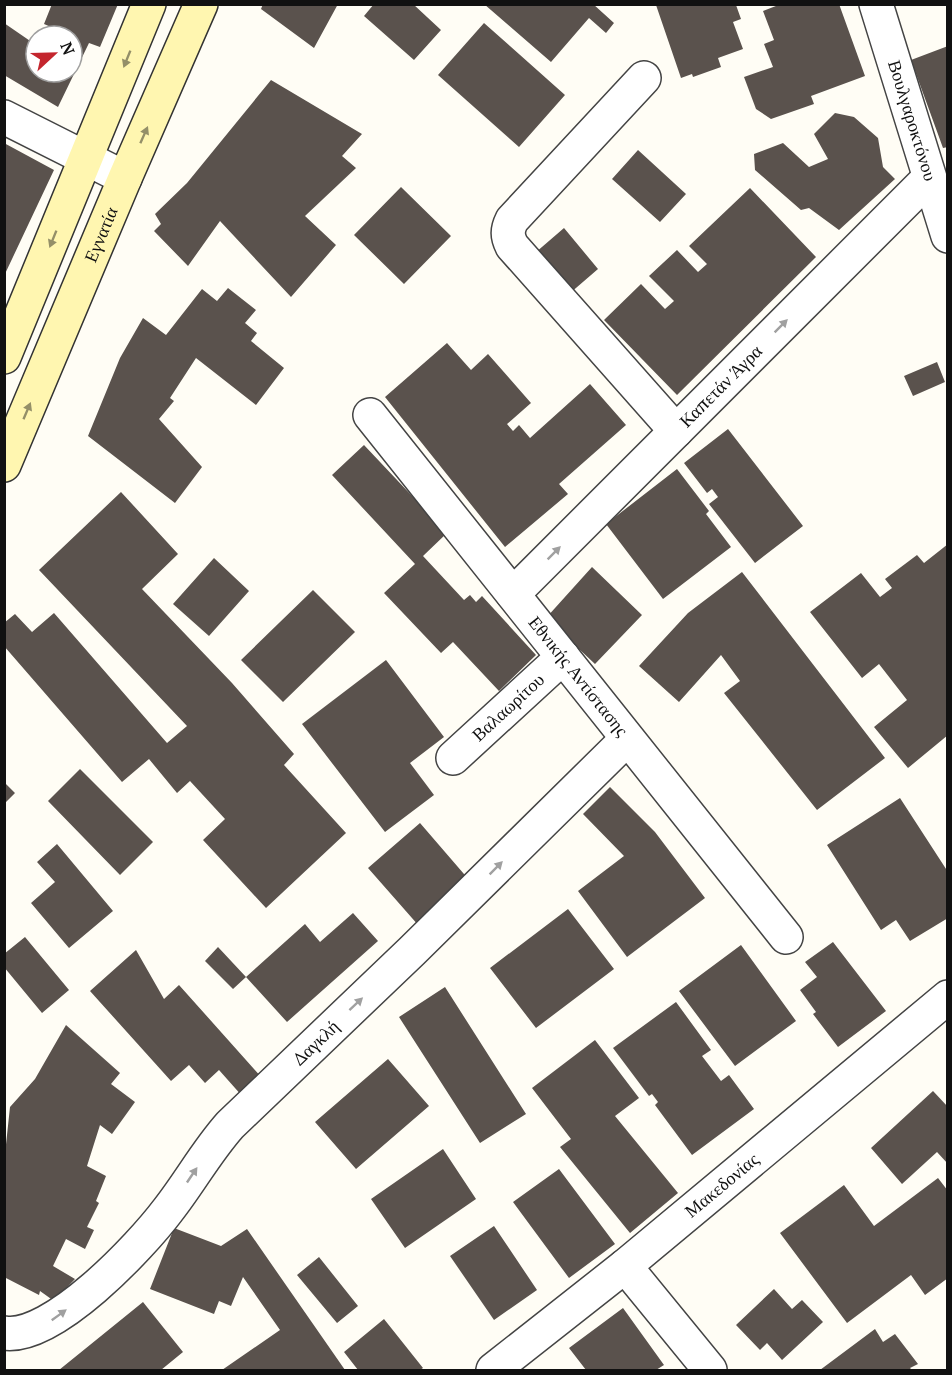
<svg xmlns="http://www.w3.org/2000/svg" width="952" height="1375" font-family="'PT Serif',serif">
	<rect width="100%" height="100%" fill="#fffdf5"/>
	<path fill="#5a524d" d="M52 4H118L100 47 89 43 58 107 4 75V23L36 45V72H72V36L44 24Z
		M263 4H338L314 48 261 9Z
		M374 4H413L441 30 414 60 364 16Z
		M484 4H593L614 23 606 33 589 18 551 62Z
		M781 4H839L865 76 811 96 814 104 771 119 756 109 744 77 773 67 764 44 774 40 763 11Z
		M656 5H736L741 19 733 22 743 49 718 58 721 67 693 77 692 74 681 78Z
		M484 23 565 95 519 147 438 75Z
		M948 46V147L943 148 911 60Z
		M271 80 362 134 342 156 356 168 305 216 336 245 291 297 220 221 188 266 154 231 161 224 155 214 187 183Z
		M835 113 854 117 878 138 883 167 895 179 839 230 809 208 801 210 755 170 754 154 783 143 809 167 828 159 814 134Z
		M4 143 54 170 4 276Z
		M638 150 686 194 660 222 612 179Z
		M401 187 451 236 404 284 354 235Z
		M750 188 816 257 677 395 604 320 641 284 665 309 674 301 649 276 677 250 698 272 707 264 689 246Z
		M564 228 598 269 569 294 535 253Z
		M228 288 256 310 245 323 257 333 251 341 284 368 256 405 196 358 170 398 174 401 159 419 202 467 175 503 88 436 120 358 143 318 166 335 202 289 217 301Z
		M447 343 471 370 488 354 531 403 507 424 513 431 519 425 530 438 590 384 626 425 559 484 568 494 505 547 385 397Z
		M937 362 945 382 913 396 904 376Z
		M728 429 803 526 755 563 709 504 718 497 712 489 707 493 684 463Z
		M364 445 447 533 423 556 464 600 470 595 476 602 482 596 536 655 499 691 453 642 441 653 384 593 415 564 332 475Z
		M677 469 709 511 706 514 731 547 663 599 606 524Z
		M121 492 178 554 142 589 232 683 294 754 284 765 346 833 266 908 203 840 225 819 190 781 177 793 149 759 122 782 4 646V623L15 614 32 632 54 613 167 743 187 726 39 570Z
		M948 544V735L908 768 874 727 907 700 879 664 862 678 810 612 861 573 880 597 892 588 885 579 917 555 924 563Z
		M214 558 249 591 209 636 173 604Z
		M592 567 642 615 595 664 546 618Z
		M742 572 885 758 817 810 724 693 740 681 721 655 679 702 639 666 688 613Z
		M313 590 355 632 283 702 241 660Z
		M386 660 444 737 410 763 434 795 385 832 302 724Z
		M80 769 153 842 120 875 48 801Z
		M4 782 15 793 4 804Z
		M610 787 655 832 705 898 627 957 578 891 624 856 583 814Z
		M900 798 948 872V918L910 941 896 920 881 930 827 845Z
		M420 823 470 881 419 926 368 868Z
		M57 844 113 911 69 948 31 903 55 882 37 862Z
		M568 909 614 969 536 1028 490 968Z
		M353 913 378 941 287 1022 246 977 305 924 320 942Z
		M25 937 69 990 42 1013 4 967V954Z
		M833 942 886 1011 838 1047 813 1014 816 1012 800 990 817 977 805 962Z
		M741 945 796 1021 735 1066 679 991Z
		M218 947 246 977 233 989 205 961Z
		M136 950 164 999 179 985 263 1079 243 1097 219 1070 205 1083 189 1065 171 1081 90 991Z
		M445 987 526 1114 480 1143 399 1017Z
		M676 1002 711 1050 702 1056 721 1081 729 1075 754 1109 692 1155 655 1105 658 1102 652 1094 649 1096 613 1048Z
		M66 1025 120 1073 111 1084 135 1102 112 1134 100 1125 87 1166 106 1176 96 1201 99 1203 87 1227 94 1230 85 1249 66 1239 53 1266 75 1279 54 1301 40 1291 39 1295 4 1277V1163L10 1107 35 1079Z
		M595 1040 639 1098 615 1116 678 1193 630 1233 560 1147 571 1139 532 1088Z
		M388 1059 429 1106 356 1169 315 1122Z
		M933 1091 948 1107V1164L937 1152 902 1184 871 1148Z
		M443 1149 476 1199 405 1248 371 1199Z
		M559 1169 615 1244 569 1278 513 1202Z
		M938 1178 948 1191V1278L925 1295 911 1275 847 1323 780 1233 844 1185 874 1226Z
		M494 1226 537 1290 494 1320 450 1256Z
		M174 1228 221 1246 247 1229 345 1370H222L280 1330 243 1277 231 1306 219 1301 214 1314 150 1289Z
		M319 1257 358 1306 337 1323 297 1275Z
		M774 1289 792 1309 802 1300 823 1322 782 1360 767 1343 760 1350 736 1325Z
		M143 1302 183 1352 161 1370H59Z
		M623 1308 664 1365 656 1370H586L569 1348Z
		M384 1319 423 1368 420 1370H358L344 1352Z
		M875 1329 883 1342 895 1334 918 1364 910 1368 912 1370H820Z"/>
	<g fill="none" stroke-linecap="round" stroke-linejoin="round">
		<g stroke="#444" stroke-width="36">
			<g id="street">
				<path id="s1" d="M876 4 948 236"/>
				<path d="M644 78 512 220C507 230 507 236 512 246L676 431"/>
				<path d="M4 117 125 178"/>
				<path id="s2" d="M370 415 786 937"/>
				<path id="s3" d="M513 594 928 179"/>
				<path id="s4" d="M453 758 563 657"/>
				<path d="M625 1266 710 1370"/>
				<path id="s5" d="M4 1333C52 1341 141 1246 168 1210 190 1182 206 1152 230 1125L412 951 627 739"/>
				<path id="s6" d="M493 1370 625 1266 948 997"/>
			</g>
		</g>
		<g stroke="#333" stroke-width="36">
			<g id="secondary">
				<path d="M4 357 149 4"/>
				<path id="s7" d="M4 465 125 178 201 4"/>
			</g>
		</g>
		<use href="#street" stroke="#fff" stroke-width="33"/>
		<use href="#secondary" stroke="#fff6b0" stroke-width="33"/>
	</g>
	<defs><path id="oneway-solid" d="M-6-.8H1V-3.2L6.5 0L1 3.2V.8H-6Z" transform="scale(1.5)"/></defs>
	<g fill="#948f68">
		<use href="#oneway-solid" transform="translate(127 59) rotate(112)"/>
		<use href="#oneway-solid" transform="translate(144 135) rotate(-66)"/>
		<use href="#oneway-solid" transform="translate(53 239) rotate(112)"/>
		<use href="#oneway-solid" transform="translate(27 411) rotate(-67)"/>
	</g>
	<g fill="#a0a0a0">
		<use href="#oneway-solid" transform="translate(781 326) rotate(-45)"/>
		<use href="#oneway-solid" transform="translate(554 553) rotate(-45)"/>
		<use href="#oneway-solid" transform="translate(496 868) rotate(-45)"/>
		<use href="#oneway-solid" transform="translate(356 1004) rotate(-43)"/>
		<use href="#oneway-solid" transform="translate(192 1175) rotate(-56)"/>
		<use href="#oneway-solid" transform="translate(59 1315) rotate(-36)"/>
	</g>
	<g text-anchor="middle" stroke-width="6" stroke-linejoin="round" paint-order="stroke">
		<g font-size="18" fill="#111" stroke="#fff">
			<text dy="6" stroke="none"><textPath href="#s1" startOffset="122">Βουλγαροκτόνου</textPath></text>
			<text dy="6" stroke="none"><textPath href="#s7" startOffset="250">Εγνατία</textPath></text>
			<text dy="6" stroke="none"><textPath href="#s3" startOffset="294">Καπετάν Άγρα</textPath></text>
			<text dy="6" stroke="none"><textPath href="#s2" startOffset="334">Εθνικής Αντίστασης</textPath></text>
			<text dy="6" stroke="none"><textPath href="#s4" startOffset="75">Βαλαωρίτου</textPath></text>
			<text dy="6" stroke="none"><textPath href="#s5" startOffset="435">Δαγκλή</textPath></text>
			<text dy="6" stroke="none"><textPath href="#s6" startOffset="294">Μακεδονίας</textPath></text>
		</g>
	</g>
	<rect width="952" height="1375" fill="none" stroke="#111111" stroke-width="12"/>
	<g transform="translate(54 54) rotate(68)"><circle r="28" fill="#ffffff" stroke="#a0a0a0" stroke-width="1.5"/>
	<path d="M0-4.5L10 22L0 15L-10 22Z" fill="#c4262e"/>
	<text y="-9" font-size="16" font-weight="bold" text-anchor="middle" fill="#111111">N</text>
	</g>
</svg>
